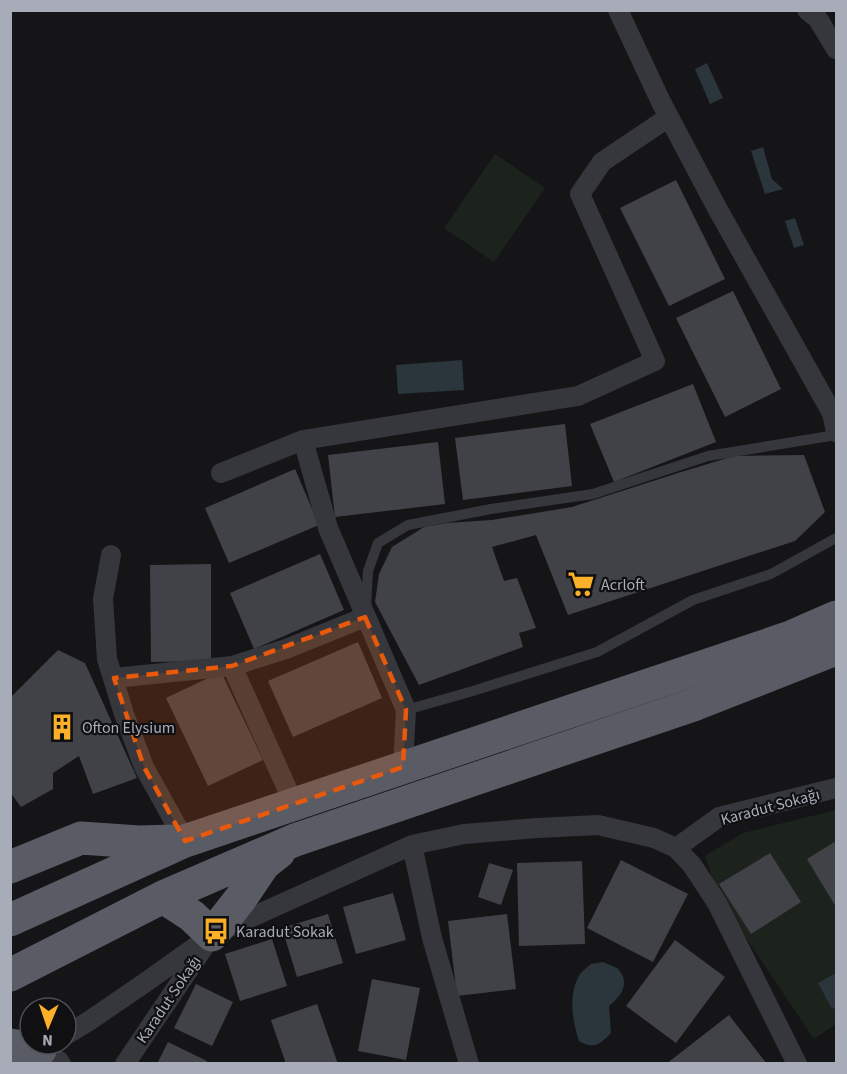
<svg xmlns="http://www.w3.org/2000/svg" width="847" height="1074" font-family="'Source Sans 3',sans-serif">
	<rect width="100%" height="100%" fill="#151518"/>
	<path fill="#1b231c" d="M495 154 545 188 494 262 444 228Z
		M836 810V1024L814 1039 719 898 705 856 743 833Z"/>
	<path fill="#2b353c" d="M707 63 723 98 710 104 695 69Z
		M763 147 772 179 783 189 765 194 751 151Z
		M795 218 804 245 794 248 785 221Z
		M462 360 464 390 398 394 396 365Z
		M603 962C607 964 613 966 617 968 631 982 622 996 609 1006L611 1033C601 1044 593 1050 579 1041 572 1020 568 994 580 974 583 971 587 967 591 964Z
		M836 973V1007L832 1009 818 983Z"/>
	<path fill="#414248" d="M676 180 725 279 669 306 620 208Z
		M733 291 781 389 725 417 676 318Z
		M693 384 716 442 614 482 590 424Z
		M565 424 572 486 463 500 455 438Z
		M438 442 445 504 335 517 328 455Z
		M804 455 825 512 795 541 568 615 536 535 492 547 504 581 517 578 536 628 519 633 523 647 419 685 375 602 379 574 392 547 424 527 447 523 492 520 572 507 678 473 734 456Z
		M295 469 319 525 229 563 205 508Z
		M320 554 344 610 254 649 230 593Z
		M211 564V661L151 662 150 565Z
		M358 642 382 698 293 737 268 681Z
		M58 650 85 663 137 778 93 794 79 756 53 773V789L21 807 10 792V698Z
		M221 672 263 760 208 786 166 698Z
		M836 841V907L807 859Z
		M770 853 801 902 751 934 719 884Z
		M621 860 688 894 653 962 587 928Z
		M582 861 585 944 519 946 517 863Z
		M489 863 513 870 501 905 478 897Z
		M393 893 406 940 356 954 343 907Z
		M328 914 343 963 297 977 282 928Z
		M507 914 516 989 457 996 448 921Z
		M272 939 287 986 240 1001 225 954Z
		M675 940 725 977 676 1043 626 1006Z
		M372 979 420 988 406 1060 358 1051Z
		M196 984 233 1002 212 1046 174 1028Z
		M317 1004 338 1064H286L271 1020Z
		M729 1015 767 1064H666Z
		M168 1042 207 1061 206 1064H157Z"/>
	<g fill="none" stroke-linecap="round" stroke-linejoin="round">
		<path stroke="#36373d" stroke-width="10" d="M366 608 368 571 378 543 408 525 491 509 593 494 708 456 836 435
			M406 710 473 691 597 652 693 600 771 574 836 538"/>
		<path stroke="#36373d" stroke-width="20" d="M618 10 661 102 717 208 832 413 836 432
			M807 10 818 19 836 49
			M303 440 328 528 406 710 403 767
			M221 473 303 440 578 396 655 361 580 194 602 162 669 117
			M111 555 103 599 107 659 124 714 144 767 185 841
			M232 666 294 804
			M114 678 232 666 286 649 365 617
			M412 845 432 938 469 1064
			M676 848 719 817 836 788
			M66 1035 89 1021 146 982 212 935 412 845 464 834 537 828 598 825 654 838 676 848 692 865 717 903 797 1064
			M40 1050 59 1061 61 1064
			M125 1064 204 947"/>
		<path stroke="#5a5c65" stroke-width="33" d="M10 867 81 838 139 842 174 841
			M163 897 192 916 212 935 241 898 264 864 279 852
			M10 920 185 841 788 638 836 617
			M10 975 163 897 295 840 696 704 836 649
			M10 1045 40 1050"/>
	</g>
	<path fill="#e8590c" fill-opacity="0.2" stroke="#e8590c" stroke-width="4.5" stroke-dasharray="12 8" stroke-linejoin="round" d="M365 617 406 710 403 767 185 841 144 767 114 678 232 666Z"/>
	<defs>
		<g id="supermarket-bare" transform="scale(2.07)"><path d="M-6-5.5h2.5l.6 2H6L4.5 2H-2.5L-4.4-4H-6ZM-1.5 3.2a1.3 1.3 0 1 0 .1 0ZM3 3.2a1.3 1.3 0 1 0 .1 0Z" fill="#fcb029" stroke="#101013" stroke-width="2.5" paint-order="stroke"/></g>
		<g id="building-bare" transform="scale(2.07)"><path d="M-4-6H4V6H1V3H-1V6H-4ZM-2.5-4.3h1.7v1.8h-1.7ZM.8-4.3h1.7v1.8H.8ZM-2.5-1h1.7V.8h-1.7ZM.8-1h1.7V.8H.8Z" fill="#fcb029" stroke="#101013" stroke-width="2.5" paint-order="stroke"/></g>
		<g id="bus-bare" transform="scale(2.07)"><path d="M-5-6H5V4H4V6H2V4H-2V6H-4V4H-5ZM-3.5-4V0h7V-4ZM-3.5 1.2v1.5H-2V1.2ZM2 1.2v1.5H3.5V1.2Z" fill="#fcb029" stroke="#101013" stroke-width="2.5" paint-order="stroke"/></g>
	</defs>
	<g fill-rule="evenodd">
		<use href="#supermarket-bare" x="581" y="584"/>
		<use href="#building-bare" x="62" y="727"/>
		<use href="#bus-bare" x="216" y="931"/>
	</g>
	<g text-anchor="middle" stroke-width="4.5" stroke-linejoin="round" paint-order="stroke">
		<g font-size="16" fill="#a7acb8" stroke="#101013" text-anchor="start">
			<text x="601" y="590">Acrloft</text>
			<text x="82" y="733">Ofton Elysium</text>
			<text x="236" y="937">Karadut Sokak</text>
		</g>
		<g font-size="16" fill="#a7acb8" stroke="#101013">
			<text transform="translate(770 806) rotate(-15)" y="6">Karadut Sokağı</text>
			<text transform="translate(168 999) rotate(-56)" y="6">Karadut Sokağı</text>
		</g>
	</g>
	<rect width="847" height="1074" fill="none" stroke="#a7acb8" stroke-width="24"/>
	<g transform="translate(48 1026) rotate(182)"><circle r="28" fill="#101013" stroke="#4c4e55" stroke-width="1.5"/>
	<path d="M0-4.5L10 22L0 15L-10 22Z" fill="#fcb029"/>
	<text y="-9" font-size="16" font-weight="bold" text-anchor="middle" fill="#a7acb8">N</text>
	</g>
</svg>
